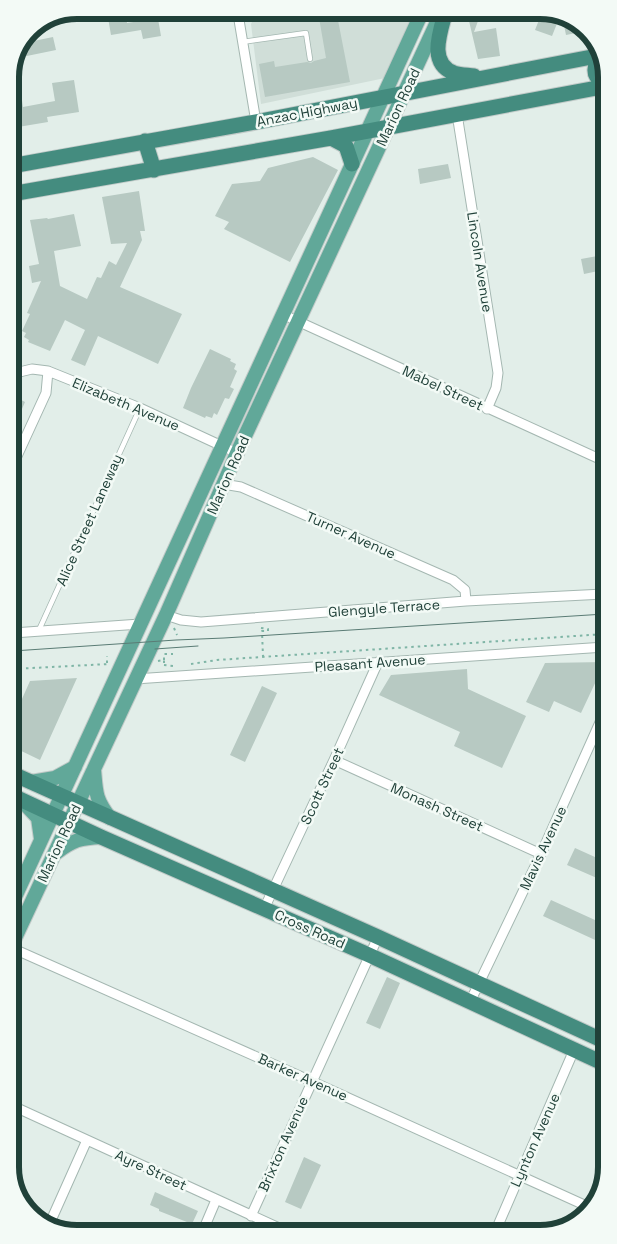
<svg xmlns="http://www.w3.org/2000/svg" width="617" height="1244" font-family="'Space Grotesk',sans-serif">
	<rect width="100%" height="100%" fill="#e2eee9"/>
	<path fill="#d0ded8" d="M258 10H417L385 78 261 104 251 24Z"/>
	<path fill="#b7c9c2" d="M118 10 119 15 126 14 127 23 146 20 145 15 157 13 161 36 143 39 141 30 111 35 107 12Z
		M336 10 350 82 265 97 259 64 274 61 275 67 307 62 311 63 314 61 326 58 318 12Z
		M455 10H482L474 32 496 28 500 56 478 59 469 21 454 14Z
		M541 15 558 21 552 36 535 30Z
		M569 19 581 24 586 31 566 35 563 20Z
		M53 37 56 50 17 58 24 43Z
		M74 80 79 112 47 117 48 122 18 127 14 102 22 100 23 107 55 101 52 83Z
		M313 157 338 170 290 262 224 229 229 222 215 216 232 184 260 181 268 168Z
		M448 164 451 178 420 184 418 169Z
		M139 191 145 231H140L142 240 120 287 182 314 158 364 98 336 85 366 71 360 85 330 65 320 50 351 28 342 29 340 24 337 26 333 22 331 30 314 27 313 41 281 32 283 29 266 39 264 30 220 47 218 48 219 74 214 81 246 54 251 60 286 87 299 97 277 101 278 109 261 116 265 127 243 111 244 102 197Z
		M603 255V270L584 274 581 259Z
		M210 349 231 359 230 361 236 364 234 369 237 371 230 387 234 389 229 399 225 398 217 415 214 413 212 418 206 416 205 418 183 408 191 388Z
		M12 395 25 402 12 432Z
		M605 662 581 713 554 701 549 712 526 702 545 663Z
		M467 669 468 689 526 716 502 768 454 746 460 732 379 695 391 675Z
		M77 678 40 760 13 747V719L30 681Z
		M262 686 277 693 245 762 230 755Z
		M575 848 606 862V882L567 865Z
		M551 900 606 925V945L543 916Z
		M387 977 400 983 380 1029 366 1023Z
		M304 1157 321 1165 301 1209 285 1202Z
		M155 1192 198 1211 192 1224 159 1211V1209L150 1205Z"/>
	<g fill="none" stroke-linecap="round" stroke-linejoin="round">
		<g stroke="#a4b7b1" stroke-width="6">
			<path id="service" d="M242 42 306 33 310 59
				M39 630 140 408"/>
		</g>
		<g stroke="#a4b7b1" stroke-width="11">
			<path id="minor" d="M243 10 239 20 256 122
				M457 114 498 373 496 388 487 409
				M282 314 604 461
				M11 374 32 369 48 371 140 408 237 453
				M12 467 46 393 48 371
				M223 484 241 487 453 580 465 590 466 601
				M166 615 181 620 201 622 466 601 604 594
				M13 633 140 624
				M135 679 605 647
				M334 760 541 854
				M264 909 334 760 378 662
				M14 949 311 1081 591 1208
				M470 1002 541 854 605 711
				M597 1038 606 1017
				M15 1107 288 1232
				M251 1216 378 937
				M49 1225 87 1140
				M496 1230 574 1050
				M202 1233 216 1200"/>
		</g>
		<g stroke="#c1cac8" stroke-width="16">
			<path id="primary" d="M94 769C96 792 95 799 110 818
				M31 782 55 778 75 767
				M22 801 38 818 41 839
				M56 853C73 840 80 838 101 837
				M14 899 423 10
				M14 940 166 615 237 453 439 18"/>
		</g>
		<g stroke="#c1cac8" stroke-width="17">
			<path id="trunk" d="M446 10C441 30 427 63 454 73 460 75 467 75 474 76
				M600 56C595 65 591 75 602 81
				M331 138 346 146 352 164
				M145 141 154 170
				M11 166 256 122 602 55
				M11 194 331 138 602 87
				M13 774 378 937 606 1042
				M13 796 101 837 369 955 607 1065"/>
		</g>
		<path stroke="#7fb5a6" stroke-width="2" stroke-dasharray="2.5 4" stroke-linecap="butt" d="M174 628 177 635
			M261 628 268 629V631H262L263 657
			M164 660V654H173
			M158 661 164 660V665
			M107 663V656
			M191 664 217 660 605 634
			M164 665 174 666
			M13 669 109 664"/>
		<use href="#service" stroke="#fff" stroke-width="4.5"/>
		<use href="#minor" stroke="#fff" stroke-width="9"/>
		<use href="#primary" stroke="#61a899" stroke-width="14"/>
		<use href="#trunk" stroke="#448c7f" stroke-width="15"/>
		<path stroke="#5a7c75" stroke-width="1" d="M155 649 198 646
			M13 651 176 640 224 638 605 614"/>
	</g>
	<g text-anchor="middle" stroke-width="5" stroke-linejoin="round" paint-order="stroke">
		<g font-size="14" fill="#204139" stroke="#f3faf6">
			<text transform="translate(398 107) rotate(-65)" y="5">Marion Road</text>
			<text transform="translate(307 112) rotate(-11)" y="5">Anzac Highway</text>
			<text transform="translate(480 262) rotate(81)" y="5">Lincoln Avenue</text>
			<text transform="translate(443 388) rotate(25)" y="5">Mabel Street</text>
			<text transform="translate(126 404) rotate(23)" y="5">Elizabeth Avenue</text>
			<text transform="translate(228 475) rotate(-66)" y="5">Marion Road</text>
			<text transform="translate(89 520) rotate(-66)" y="5">Alice Street Laneway</text>
			<text transform="translate(351 535) rotate(24)" y="5">Turner Avenue</text>
			<text transform="translate(384 608) rotate(-4)" y="5">Glengyle Terrace</text>
			<text transform="translate(370 663) rotate(-4)" y="5">Pleasant Avenue</text>
			<text transform="translate(322 786) rotate(-65)" y="5">Scott Street</text>
			<text transform="translate(437 807) rotate(24)" y="5">Monash Street</text>
			<text transform="translate(59 843) rotate(-65)" y="5">Marion Road</text>
			<text transform="translate(543 848) rotate(-65)" y="5">Mavis Avenue</text>
			<text transform="translate(310 929) rotate(24)" y="5">Cross Road</text>
			<text transform="translate(303 1077) rotate(24)" y="5">Barker Avenue</text>
			<text transform="translate(535 1140) rotate(-66)" y="5">Lynton Avenue</text>
			<text transform="translate(283 1144) rotate(-66)" y="5">Brixton Avenue</text>
			<text transform="translate(151 1170) rotate(25)" y="5">Ayre Street</text>
		</g>
	</g>
	<path d="M0 0H617V1244H0ZM77 19H540A58 58 0 0 1 598 77V1167A58 58 0 0 1 540 1225H77A58 58 0 0 1 19 1167V77A58 58 0 0 1 77 19Z" fill="#f3faf6" fill-rule="evenodd"/>
	<path fill="none" stroke="#204139" stroke-width="6" d="M77 19H540A58 58 0 0 1 598 77V1167A58 58 0 0 1 540 1225H77A58 58 0 0 1 19 1167V77A58 58 0 0 1 77 19Z"/>
</svg>
